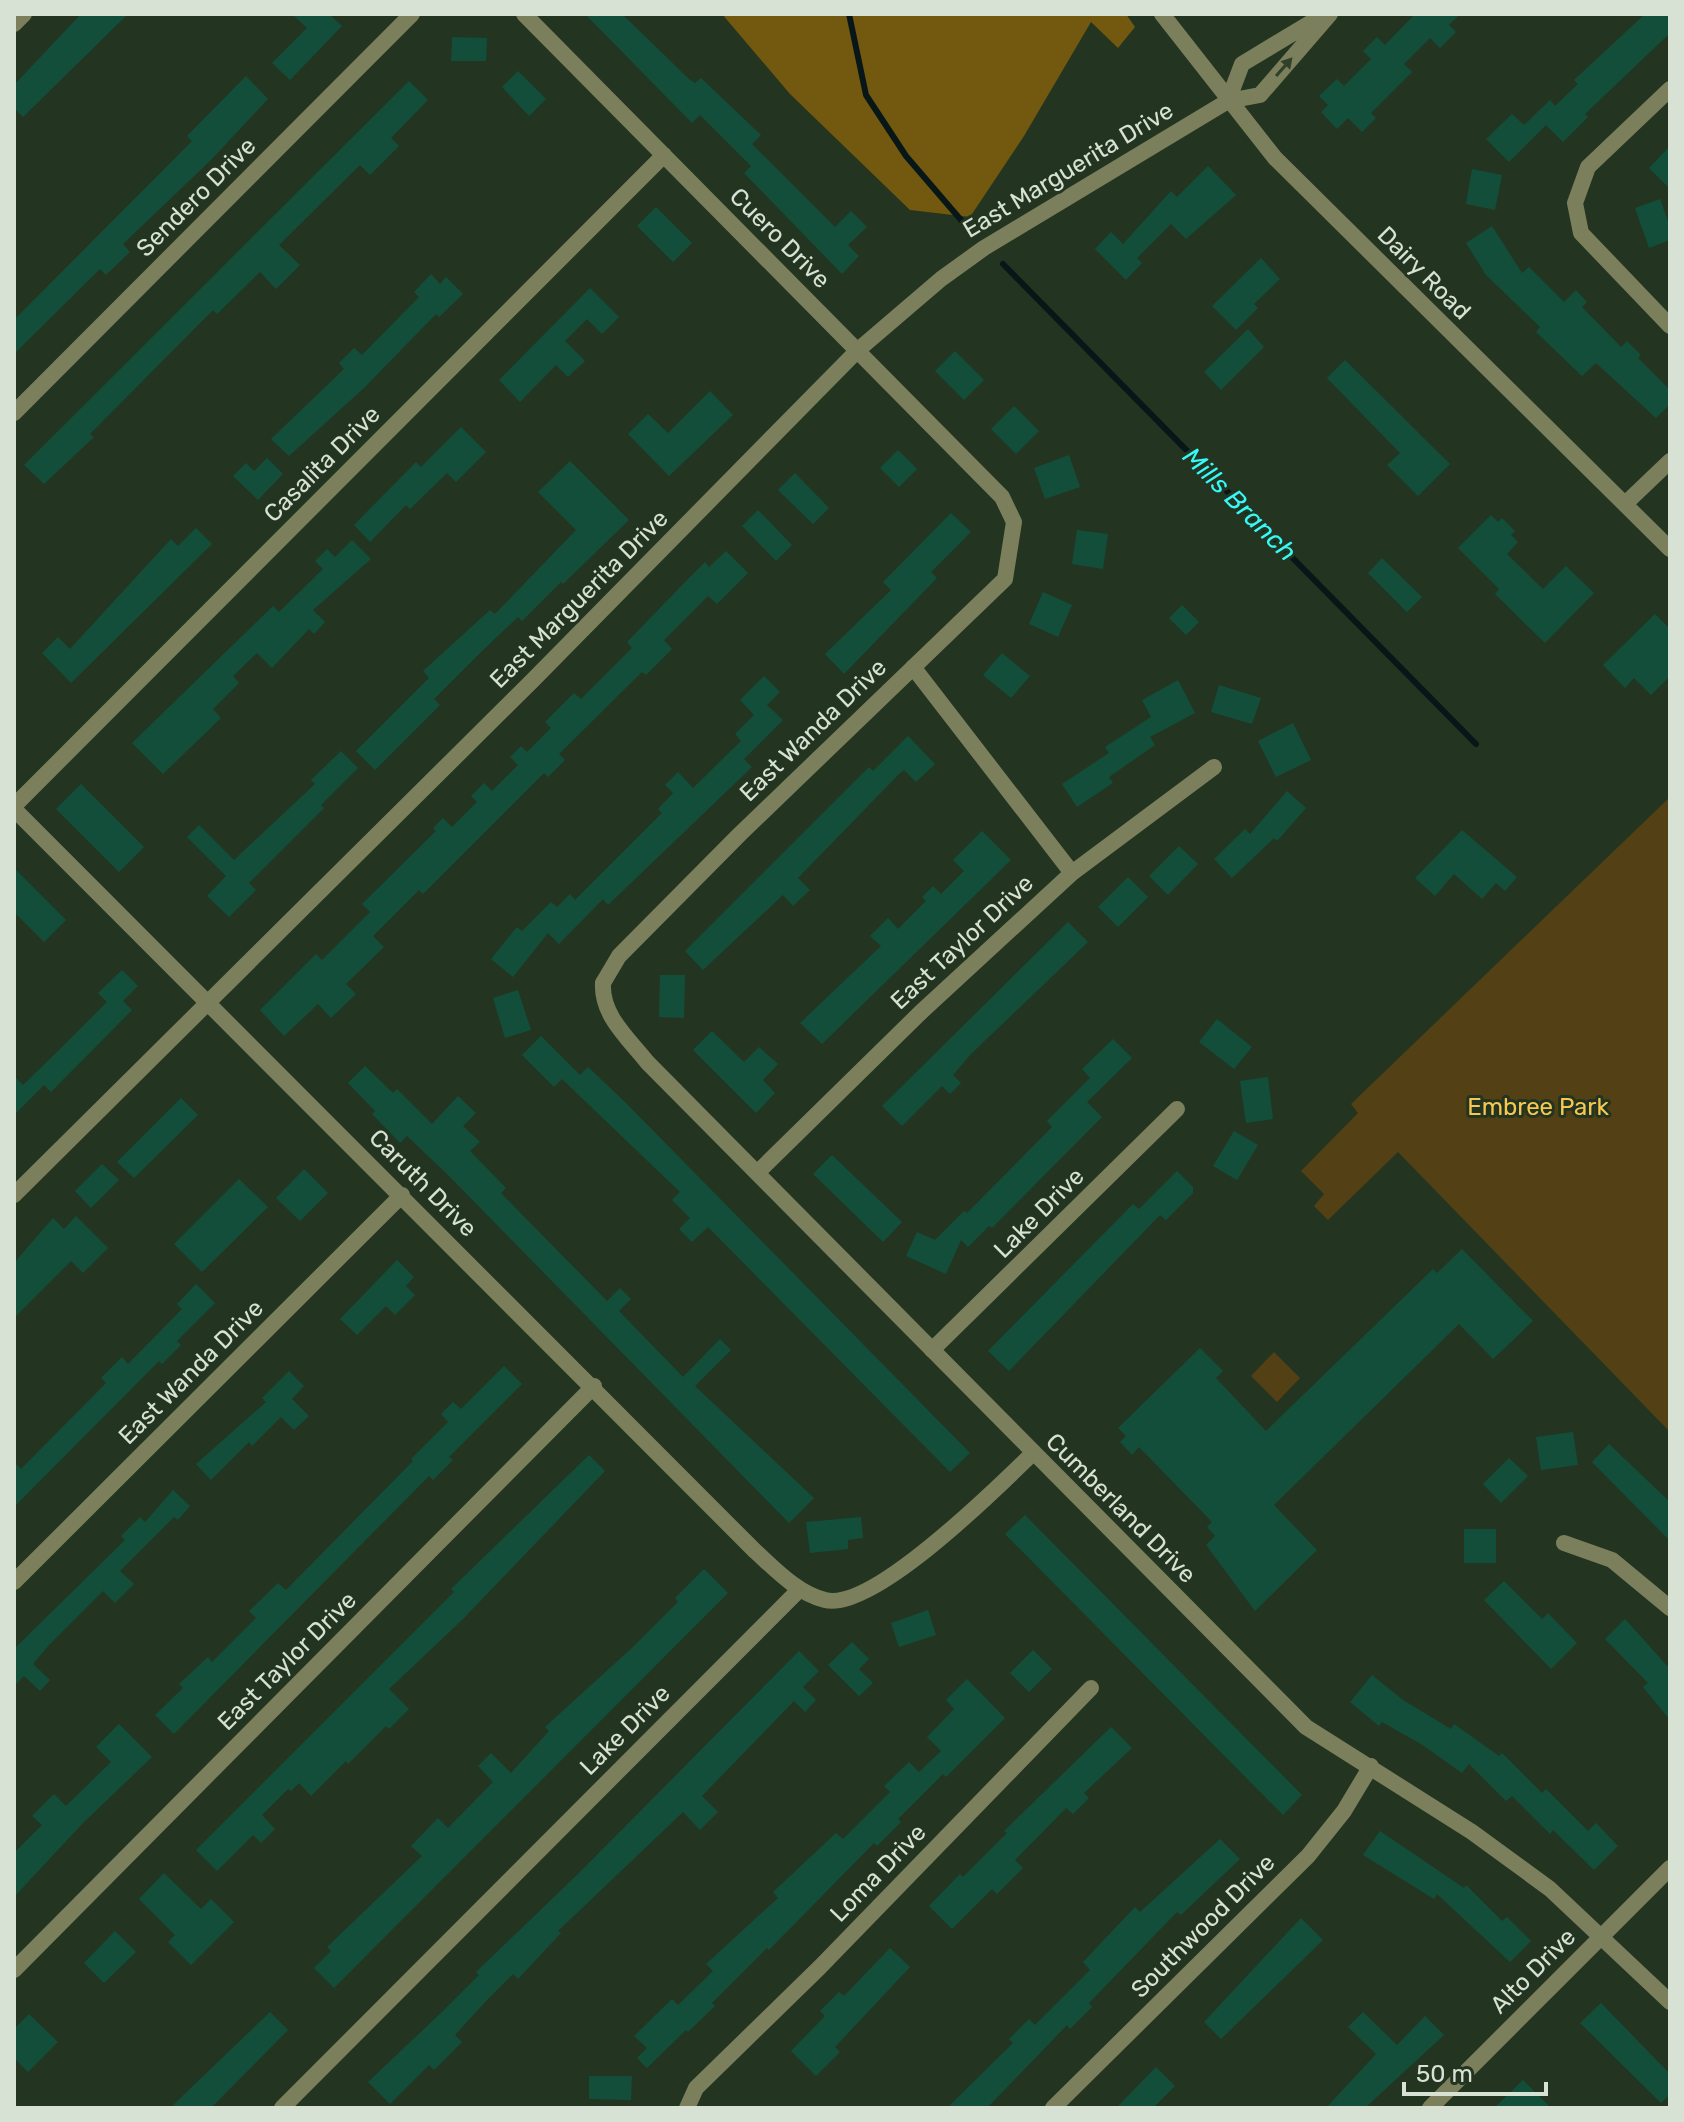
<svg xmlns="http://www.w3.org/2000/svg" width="1684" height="2122" font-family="Rubik,sans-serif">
	<rect width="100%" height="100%" fill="#233520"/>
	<path fill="#534115" d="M1670 797V1432L1398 1152 1328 1220 1314 1206 1324 1194 1301 1171 1358 1113 1351 1104Z
		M1274 1352 1300 1378 1277 1402 1251 1376Z"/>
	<path fill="#73580f" d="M722 14H1126L1135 27 1118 48 1091 22 1024 136 970 217 910 210 790 94Z"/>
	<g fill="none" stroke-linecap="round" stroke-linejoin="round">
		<path stroke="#071717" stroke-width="6" d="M849 14 866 95 906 156 967 227
			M1003 264 1476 744"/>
	</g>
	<path fill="#134e3b" d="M81 14H128L23 117 14 108V85Z
		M292 14H329L342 26 290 80 272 63 307 28Z
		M585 14H622L689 79 695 83 701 78 761 135 752 144 835 227 851 211 867 227 848 245 859 256 842 274 744 173 751 166 700 115 692 123Z
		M1415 14H1460L1449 25 1456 32 1440 48 1430 38 1404 64 1412 72 1371 113 1376 118 1362 132 1348 118 1337 129 1321 112 1328 105 1319 96 1337 79 1344 86 1371 59 1363 51 1377 37 1385 45Z
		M1645 14H1670V33L1585 114 1588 117 1563 142 1546 125 1509 162 1486 139 1512 114 1524 125 1550 100 1555 106 1578 84 1574 80Z
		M452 37 487 38 486 61H451Z
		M518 71 546 99 529 116 502 87Z
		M246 76 268 99 211 160 123 244 130 252 106 275 100 269 14 354V320L192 141 187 136Z
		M409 81 428 100 391 138 399 146 370 175 360 165 279 245 300 265 276 289 260 272 217 314 213 310 90 434 94 437 44 484 24 465Z
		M1670 146V189L1649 168Z
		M1208 166 1236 195 1186 239 1171 224 1137 258 1142 263 1126 280 1095 249 1111 232 1123 244 1171 191 1177 197Z
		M1472 169 1502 175 1495 210 1466 204Z
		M1660 199 1670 227V240L1649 248 1635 208Z
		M656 207 692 243 673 262 637 226Z
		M1492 226 1522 273 1529 267 1564 302 1576 290 1587 302 1582 307 1621 347 1627 341 1641 355 1638 358 1670 390V404L1656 418 1596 363 1582 376 1536 332 1540 327 1486 275 1466 243Z
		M1261 258 1280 279 1254 304 1258 308 1236 330 1212 306Z
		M431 274 440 284 446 277 463 294 439 317 436 314 364 388 289 456 271 439 344 369 339 363 354 348 362 355 419 297 414 292Z
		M590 288 619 317 602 334 587 319 565 341 585 361 568 377 556 365 520 402 499 380Z
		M1248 329 1264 347 1221 390 1204 372Z
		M955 351 984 380 964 400 935 371Z
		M1345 360 1450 464 1418 496 1387 465 1400 453 1327 378Z
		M710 391 733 415 669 476 628 434 648 414 668 433Z
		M1014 406 1039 431 1016 454 991 429Z
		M461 427 486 452 456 482 447 473 410 509 406 505 370 542 354 525 416 462 421 467Z
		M898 450 917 469 899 487 880 468Z
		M1069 455 1080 487 1045 499 1034 468Z
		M267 458 283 474 258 500 233 476 246 463 254 471Z
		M570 461 629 520 563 584 561 582 522 621 518 617 480 653 434 699 440 705 375 770 356 751 429 678 423 671 490 610 495 614 576 530 538 492Z
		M795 473 829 508 813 524 778 490Z
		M758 510 792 545 776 561 742 526Z
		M951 513 971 532 931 572 937 578 844 674 825 654 891 590 883 582Z
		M1491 515 1498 522 1502 518 1515 531 1511 535 1518 542 1507 554 1543 589 1566 566 1594 593 1545 643 1495 594 1499 589 1458 548Z
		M196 528 212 544 71 683 42 653 58 637 70 649 171 539 178 546Z
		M1077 530 1108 534 1103 569 1072 564Z
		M352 540 371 559 313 610 325 622 314 634 309 629 272 668 257 653 233 676 239 683 213 709 221 718 163 774 132 743 273 606 279 612 323 569 315 561 327 549 335 557Z
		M726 551 748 573 717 604 708 596 664 640 672 649 646 675 642 672 559 754 565 760 548 777 544 773 423 894 419 890 373 936 384 947 346 984 356 994 331 1018 318 1004 284 1036 260 1010 316 954 322 960 370 912 362 904 436 831 433 828 443 818 452 827 477 802 471 796 484 783 492 791 518 765 510 757 521 746 527 752 551 728 545 722 574 693 581 699 632 648 627 642 690 577 705 562 709 567Z
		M1382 558 1422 597 1407 612 1368 573Z
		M1043 592 1072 605 1058 637 1029 624Z
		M1182 605 1199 622 1186 635 1169 618Z
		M1655 614 1670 629V676L1651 695 1634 678 1625 688 1603 665Z
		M1002 653 1030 676 1011 698 983 675Z
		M764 676 780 692 767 705 783 720 744 759 752 767 608 905 603 899 559 944 548 933 513 977 491 959 517 927 522 931 551 902 557 907 570 894 575 900 662 813 658 809 673 793 665 785 678 772 693 788 741 741 735 734 754 715 740 700Z
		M1178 680 1195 713 1150 737 1155 745 1109 777 1113 783 1077 807 1062 784 1109 753 1105 747 1151 717 1142 700Z
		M1219 685 1261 698 1252 724 1211 712Z
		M1293 723 1311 760 1276 777 1258 741Z
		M908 736 935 764 916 782 904 770 898 775 798 878 810 890 793 906 783 895 703 970 685 951 869 767 873 771Z
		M341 751 358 768 321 805 324 808 249 883 256 890 229 917 207 896 226 876 187 837 199 825 234 860 315 784 311 780Z
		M81 784 144 847 119 872 56 809Z
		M1287 791 1306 808 1277 841 1274 838 1232 878 1214 859 1245 829 1250 834Z
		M1462 830 1517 877 1505 891 1496 883 1482 899 1454 874 1435 896 1415 878Z
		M982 831 1011 860 822 1044 800 1023 881 946 870 936 888 918 898 929 926 901 922 897 933 886 941 894 964 871 953 860Z
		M1179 846 1198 864 1168 895 1149 876Z
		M14 868 66 920 44 942 14 912Z
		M1128 877 1148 897 1118 927 1098 907Z
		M1068 922 1088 942 971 1054 953 1075 961 1083 950 1094 942 1086 902 1126 882 1106Z
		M122 970 138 986 123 1001 132 1010 51 1092 44 1085 14 1115V1076L23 1085 61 1048 107 1002 98 993Z
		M660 975H685L684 1018 659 1017Z
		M518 990 531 1030 505 1038 493 998Z
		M1217 1019 1252 1047 1234 1069 1199 1042Z
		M712 1031 744 1062 759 1047 778 1064 763 1080 775 1093 756 1113 693 1050Z
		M541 1036 580 1075 588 1067 625 1102 970 1453 950 1472 708 1227 692 1242 679 1229 690 1218 672 1200 680 1192 562 1079 554 1087 522 1055Z
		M1113 1039 1132 1058 1087 1102 1102 1117 992 1228 989 1226 968 1247 961 1240 946 1274 906 1256 917 1232 935 1240 964 1211 967 1213 1052 1127 1047 1121 1090 1078 1082 1069Z
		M365 1066 393 1093 397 1089 432 1124 458 1096 476 1113 463 1126 480 1142 470 1151 506 1188 501 1193 607 1301 620 1288 631 1299 619 1311 683 1377 720 1339 731 1350 695 1386 814 1498 789 1523 448 1175 407 1136 400 1143 372 1114 375 1111 348 1083Z
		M1268 1077 1273 1119 1246 1123 1240 1081Z
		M181 1098 198 1115 134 1178 117 1162Z
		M1234 1131 1258 1145 1237 1180 1213 1166Z
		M832 1155 902 1222 883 1242 813 1174Z
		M102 1164 119 1180 91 1208 75 1191Z
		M304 1169 328 1193 300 1221 276 1198Z
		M1177 1171 1193 1187V1193L1166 1220 1160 1215 1009 1371 988 1351 1133 1204 1139 1209Z
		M239 1179 268 1207 202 1272 174 1244Z
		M76 1216 108 1248 83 1273 71 1261 14 1318V1263L53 1218 64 1229Z
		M1462 1249 1533 1321 1493 1359 1459 1324 1274 1505 1317 1550 1255 1611 1206 1545 1215 1536 1207 1527 1212 1522 1139 1447 1132 1455 1120 1442 1126 1436 1118 1428 1200 1348 1223 1371 1216 1378 1266 1431 1433 1269 1437 1273Z
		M397 1260 414 1277 406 1286 415 1295 395 1315 386 1306 357 1335 340 1319Z
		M196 1284 215 1303 177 1341 181 1345 162 1364 159 1361 14 1507V1462L21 1469 106 1383 101 1378 122 1357 128 1364 182 1309 177 1304Z
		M504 1366 522 1384 449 1457 453 1460 433 1480 429 1476 174 1734 155 1715 183 1688 179 1684 208 1657 212 1662 256 1618 249 1611 278 1583 286 1590 413 1461 411 1459 448 1422 441 1414 453 1402 461 1409Z
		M289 1371 304 1386 292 1399 309 1416 294 1430 281 1417 252 1446 249 1442 211 1480 196 1464 266 1402 262 1398Z
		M1573 1432 1578 1465 1541 1470 1536 1437Z
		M1609 1444 1670 1502V1541L1592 1462Z
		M589 1455 605 1471 463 1619 389 1689 409 1709 389 1729 386 1726 348 1764 346 1761 311 1796 299 1783 291 1791 288 1789 262 1815 275 1829 261 1843 253 1835 217 1871 196 1850 454 1592 451 1589Z
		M1509 1458 1528 1476 1501 1503 1483 1484Z
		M173 1490 190 1506 178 1520 174 1517 120 1571 134 1584 115 1603 103 1591 49 1645 33 1664 50 1680 40 1691 24 1676 14 1686V1649L125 1540 121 1536 140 1517 145 1522Z
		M1025 1515 1302 1795 1283 1815 1005 1534Z
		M861 1517 863 1538 848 1540V1549L810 1553 806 1522Z
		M1464 1529H1496V1563H1464Z
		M704 1569 728 1593 334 1988 314 1968 331 1951 327 1947 422 1856 411 1846 438 1818 448 1828 493 1782 478 1766 491 1753 511 1773 549 1731 545 1727 634 1646 678 1602 675 1598Z
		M1504 1581 1542 1619 1548 1613 1577 1643 1551 1669 1484 1600Z
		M928 1610 936 1635 899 1647 891 1623Z
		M1625 1619 1670 1669V1720L1643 1687 1648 1683 1605 1639Z
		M852 1642 869 1659 859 1669 873 1683 859 1696 828 1665Z
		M1033 1650 1052 1669 1029 1692 1010 1673Z
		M799 1651 819 1671 803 1687 816 1700 805 1712 794 1701 702 1796 718 1812 700 1830 683 1812 558 1931 561 1933 518 1979 513 1974 487 2000 455 2035 462 2042 434 2070 429 2065 390 2104 368 2082 443 2011 479 1975 476 1972 578 1874Z
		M1372 1675 1403 1700 1451 1729 1454 1724 1499 1756 1502 1753 1542 1793 1546 1789 1588 1831 1596 1823 1618 1846 1594 1870 1553 1830 1550 1834 1512 1796 1506 1801 1469 1764 1462 1773 1421 1744 1382 1722 1379 1726 1350 1702Z
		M967 1679 1005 1718 946 1777 943 1774 898 1819 901 1822 877 1846 874 1843 769 1950 767 1948 712 2003 715 2006 688 2032 686 2030 647 2068 637 2058 647 2048 634 2036 672 1999 678 2005 713 1971 706 1964 778 1898 773 1892 836 1833 843 1839 890 1792 884 1786 909 1762 919 1772 941 1751 927 1737 954 1709 946 1700Z
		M119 1724 152 1757 83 1823 14 1897V1853L42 1825 32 1816 54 1794 66 1806 111 1762 96 1747Z
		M1111 1727 1132 1748 1084 1793 1089 1798 1073 1814 1066 1808 1015 1860 1023 1868 997 1894 992 1889 952 1929 929 1906 960 1874 963 1877 1007 1833 1004 1831Z
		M1380 1831 1464 1888 1466 1885 1502 1921 1507 1917 1531 1941 1510 1962 1437 1894 1434 1899 1363 1855Z
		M1220 1839 1240 1859 1181 1915 1177 1912 1089 2003 1092 2007 1070 2029 1067 2025 987 2108H947L1013 2043 1009 2039 1029 2019 1035 2025 1090 1970 1083 1962 1135 1907 1140 1912Z
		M164 1873 201 1909 211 1899 234 1922 191 1965 168 1942 175 1935 139 1899Z
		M1301 1918 1323 1940 1221 2039 1204 2022Z
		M115 1931 136 1952 104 1983 84 1963Z
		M890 1948 910 1967 835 2047 840 2052 816 2076 791 2051 825 2016 820 2011 839 1992 844 1996Z
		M1601 2003 1670 2074V2094L1661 2103 1580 2023Z
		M270 2012 288 2030 211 2108H170Z
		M1363 2012 1397 2045 1425 2016 1444 2035 1365 2108H1326L1376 2054 1348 2027Z
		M29 2014 58 2042 28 2072 14 2058V2029Z
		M1156 2067 1175 2086 1153 2108H1116Z
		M589 2076H632L631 2100 589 2099Z
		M1523 2080 1551 2108H1494Z"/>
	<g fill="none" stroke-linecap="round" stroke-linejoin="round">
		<path stroke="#7b7f5c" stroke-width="16" d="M524 14 1002 497 1014 522 1005 579 740 834 619 956 603 983
			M14 24 24 14
			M1670 89 1588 167 1575 203 1581 233 1670 326
			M14 413 412 14
			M1625 504 1670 461
			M913 667 1072 873
			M14 806 664 155
			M14 809 755 1551C776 1570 797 1593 825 1600 873 1612 999 1486 1033 1453
			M759 1171 920 1013 1072 873 1214 767
			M932 1350 1177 1109
			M1564 1543 1612 1560 1670 1608
			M14 1582 402 1195
			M14 1970 594 1386
			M282 2108 799 1590
			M687 2108 696 2088 820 1967 1091 1688
			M1430 2108 1670 1868"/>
		<path stroke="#7b7f5c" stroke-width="16" d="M1162 14 1275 158 1670 549
			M1228 101 1242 64 1320 17
			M603 983C601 1015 628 1038 647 1062L1306 1727 1472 1832 1550 1889 1670 2002
			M14 1195 532 681 858 350 941 279 984 248 1228 101 1260 95 1330 14
			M1053 2108 1308 1856 1344 1811 1371 1766"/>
	</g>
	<defs><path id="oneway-solid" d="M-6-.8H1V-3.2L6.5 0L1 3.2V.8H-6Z" transform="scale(2)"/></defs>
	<use fill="#304029" href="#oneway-solid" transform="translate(1284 67) rotate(-49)"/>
	<g text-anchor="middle" stroke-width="6" stroke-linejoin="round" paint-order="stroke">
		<g font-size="24" fill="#d7e2d4" stroke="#233520">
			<text transform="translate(1068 170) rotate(-31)" y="8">East Marguerita Drive</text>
			<text transform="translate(196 197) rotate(-45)" y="8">Sendero Drive</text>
			<text transform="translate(780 238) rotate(45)" y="8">Cuero Drive</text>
			<text transform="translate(1424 273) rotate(45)" y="8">Dairy Road</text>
			<text transform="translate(322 464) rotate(-45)" y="8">Casalita Drive</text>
			<text transform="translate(579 599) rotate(-45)" y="8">East Marguerita Drive</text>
			<text transform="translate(813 730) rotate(-44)" y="8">East Wanda Drive</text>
			<text transform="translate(962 942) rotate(-43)" y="8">East Taylor Drive</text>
			<text transform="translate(423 1183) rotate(45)" y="8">Caruth Drive</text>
			<text transform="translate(1039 1213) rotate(-45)" y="8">Lake Drive</text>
			<text transform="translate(191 1372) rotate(-45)" y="8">East Wanda Drive</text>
			<text transform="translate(1121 1508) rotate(45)" y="8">Cumberland Drive</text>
			<text transform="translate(287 1661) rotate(-45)" y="8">East Taylor Drive</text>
			<text transform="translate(625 1730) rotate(-45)" y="8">Lake Drive</text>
			<text transform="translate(878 1873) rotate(-46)" y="8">Loma Drive</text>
			<text transform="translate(1203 1926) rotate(-45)" y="8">Southwood Drive</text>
			<text transform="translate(1533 1971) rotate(-45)" y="8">Alto Drive</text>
		</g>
		<g font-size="24" fill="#f8c750" stroke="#233520">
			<text x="1538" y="1115">Embree Park</text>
		</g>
		<g font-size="26" font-style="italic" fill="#37f9f8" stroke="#233520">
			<text transform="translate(1240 504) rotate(45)" y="9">Mills Branch</text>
		</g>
	</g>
	<rect width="1684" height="2122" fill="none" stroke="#d7e2d4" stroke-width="32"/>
	<path d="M1404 2082v12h142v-12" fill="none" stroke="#d7e2d4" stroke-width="4"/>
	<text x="1416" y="2082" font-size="24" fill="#d7e2d4" stroke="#233520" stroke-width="6" paint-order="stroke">50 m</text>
</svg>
